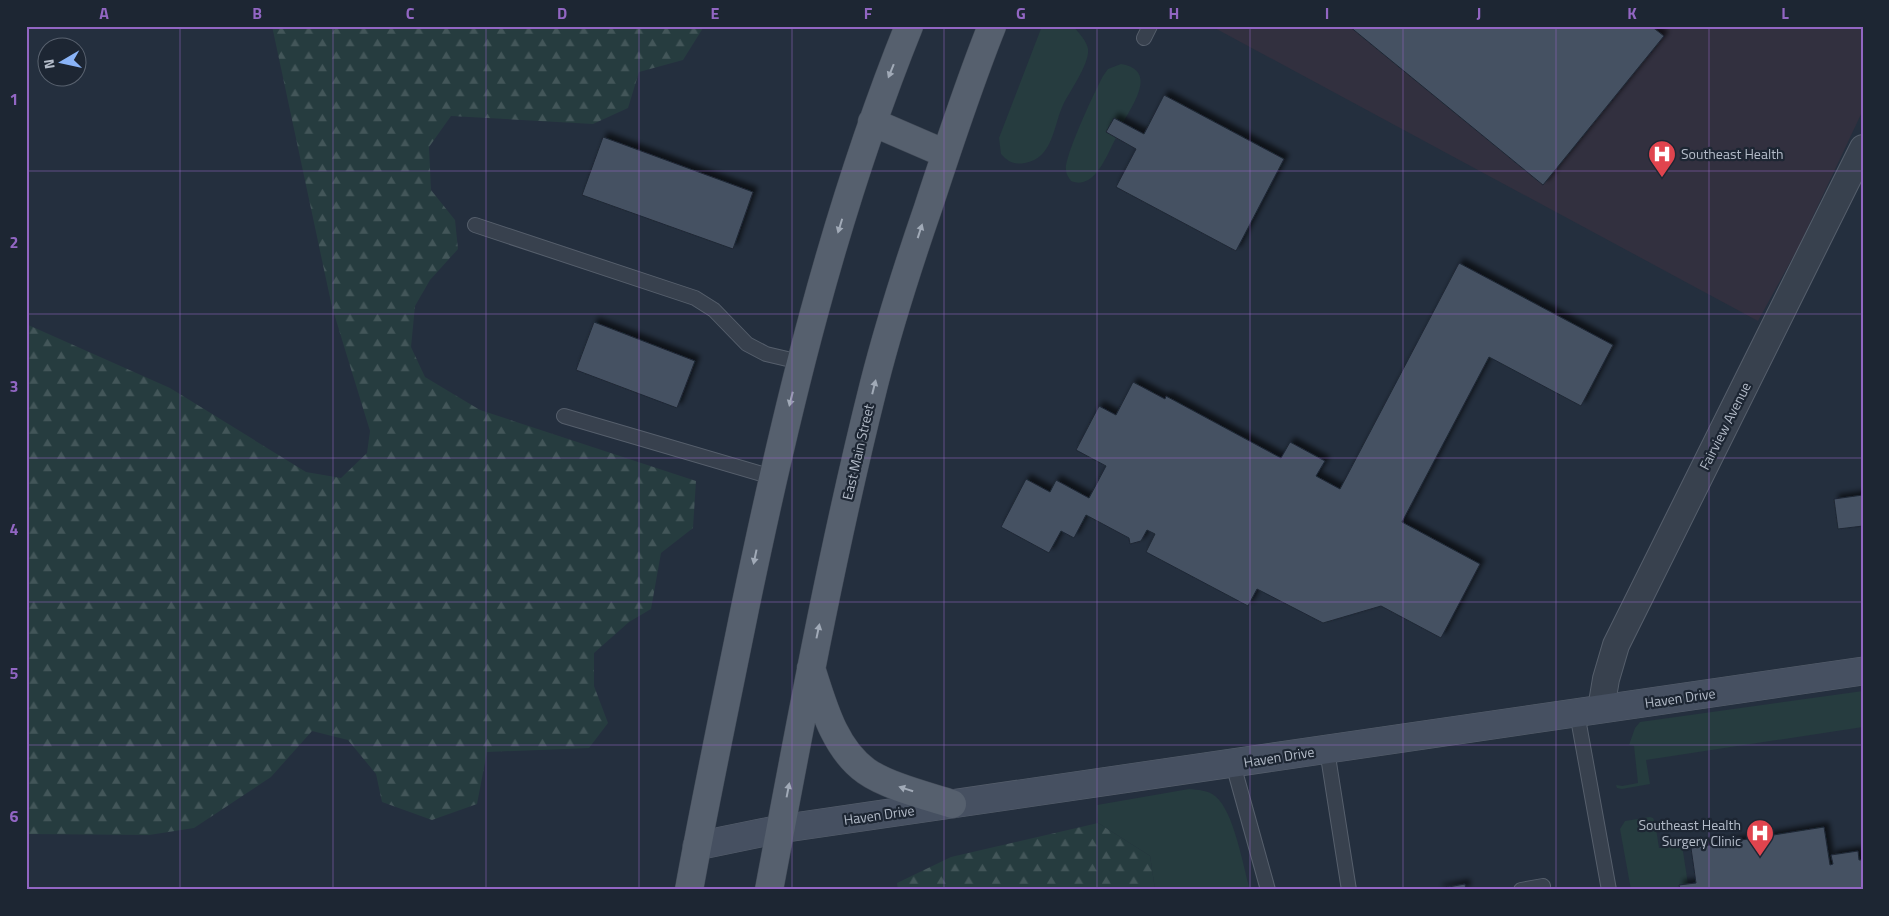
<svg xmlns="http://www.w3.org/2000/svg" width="1889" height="916" font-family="'Titillium Web',sans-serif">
	<defs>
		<pattern id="forest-firs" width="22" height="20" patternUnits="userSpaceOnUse" patternTransform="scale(1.25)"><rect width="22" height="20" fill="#263c3f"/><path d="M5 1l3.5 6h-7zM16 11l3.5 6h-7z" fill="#435659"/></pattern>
		<filter id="shadow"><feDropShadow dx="4.5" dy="-4.5" stdDeviation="2.5" flood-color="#0009"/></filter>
	</defs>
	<rect width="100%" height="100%" fill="#242f3e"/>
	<path fill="#32303f" d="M1211 26H1863V110L1799 246 1758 321Z"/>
	<path fill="#263c3f" d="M1042 26H1073C1078 32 1087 41 1088 49 1090 63 1070 91 1063 105 1053 127 1053 158 1025 163 1015 165 1008 162 1001 154L999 138Z
		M1121 64C1158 70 1133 104 1123 123L1114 118 1106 132 1116 138C1107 154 1095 191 1071 181 1069 178 1066 174 1066 170 1064 157 1095 91 1103 76L1108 69Z
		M1863 691V727L1646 760 1650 784 1622 789 1617 788 1616 785 1622 786 1638 783 1634 746 1629 745 1635 728 1640 722Z
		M1189 789C1198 790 1208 790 1215 796 1234 811 1243 866 1250 890H1155L1150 856 1098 823 1097 805Z
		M1650 817 1653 818 1655 822 1659 848 1682 845 1688 884 1680 885V890H1631L1620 829 1625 821Z"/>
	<path fill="url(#forest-firs)" d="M272 26H701L703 28 683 60 639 72 628 108 593 124 451 116 429 147 431 190 455 220 458 249 430 280 415 306 411 347 425 377 480 410 696 481 693 528 661 553 651 609 629 622 594 653V686L608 723 589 748 487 752 477 804 432 820 382 802 376 774 348 740 312 731 271 777 194 828 149 835 26 834V324L170 388 306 472 341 478 367 453 370 431 332 307Z
		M1098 823 1150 856 1155 890H898L897 883 951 857Z"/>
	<path fill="#455162" stroke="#1f2835" filter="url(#shadow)" d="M1349 26H1651L1664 36 1543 185Z
		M1164 95 1284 159 1236 251 1116 187 1136 149 1106 132 1114 118 1144 134Z
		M603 137 753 192 733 249 582 195Z
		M1459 263 1613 345 1581 406 1489 357 1402 522 1480 564 1441 638 1381 606 1323 623 1257 589 1248 606 1146 552 1155 534 1147 530 1141 541 1130 544 1129 538 1086 515 1074 538 1061 531 1049 553 1001 527 1026 479 1050 492 1056 480 1089 498 1106 466 1076 450 1099 406 1116 415 1133 382 1165 399 1166 396 1281 458 1290 442 1325 461 1316 476 1340 489Z
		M594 322 695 361 677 408 576 370Z
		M1863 495V526L1838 529 1834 499Z
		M1824 827 1830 865 1833 864 1831 855 1858 851 1859 860H1863V890H1680L1679 885 1696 883 1691 848Z
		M1465 884 1466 890H1438V889Z"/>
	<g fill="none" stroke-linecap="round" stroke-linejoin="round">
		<g stroke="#565f6c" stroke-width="16">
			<path id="lane" d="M1144 38 1150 26
				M475 225 695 298 714 310 747 344 766 354 800 362
				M564 416 772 477
				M1577 713 1609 890
				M1327 750 1349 890
				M1233 764 1268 890
				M1521 890 1543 886"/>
		</g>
		<g stroke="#565f6c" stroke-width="28">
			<path id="street" d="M1601 709 1606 679 1616 645 1863 148"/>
		</g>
		<g stroke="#565f6c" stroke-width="29">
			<path id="secondary" d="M697 846 780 829 1863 671"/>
		</g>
		<g stroke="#414a57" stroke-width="29">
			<path id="primary" d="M872 122 946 154
				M811 668C823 705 834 748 866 771 887 786 927 796 952 804
				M689 890C706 796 726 702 745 608 786 411 833 214 909 26
				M769 890C801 720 832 551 874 384 889 325 908 266 928 208 948 147 968 86 992 26"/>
		</g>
		<use href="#lane" stroke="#38414e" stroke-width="14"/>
		<use href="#street" stroke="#38414e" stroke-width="26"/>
		<use href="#secondary" stroke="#465061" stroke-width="28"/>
		<use href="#primary" stroke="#56606e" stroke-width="28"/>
	</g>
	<defs><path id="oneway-solid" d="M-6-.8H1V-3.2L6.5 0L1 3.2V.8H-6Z" transform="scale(1.25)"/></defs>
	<g fill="#a1aab7">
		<use href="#oneway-solid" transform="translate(891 71) rotate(112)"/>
		<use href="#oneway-solid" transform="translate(840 226) rotate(107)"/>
		<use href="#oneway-solid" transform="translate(920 231) rotate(-72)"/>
		<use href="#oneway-solid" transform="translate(874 387) rotate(-76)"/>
		<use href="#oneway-solid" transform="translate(791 399) rotate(104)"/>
		<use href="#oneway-solid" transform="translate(755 557) rotate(102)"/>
		<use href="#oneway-solid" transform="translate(818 631) rotate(-78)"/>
		<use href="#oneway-solid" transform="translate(906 789) rotate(-162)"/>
		<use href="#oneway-solid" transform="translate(788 790) rotate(-79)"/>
	</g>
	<path fill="none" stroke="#9266c3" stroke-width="1" stroke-opacity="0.55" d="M180 26V890M333 26V890M486 26V890M639 26V890M792 26V890M944 26V890M1097 26V890M1250 26V890M1403 26V890M1556 26V890M1709 26V890M26 171H1863M26 314H1863M26 458H1863M26 602H1863M26 745H1863"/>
	<defs>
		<g id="hospital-pin" transform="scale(1.4375)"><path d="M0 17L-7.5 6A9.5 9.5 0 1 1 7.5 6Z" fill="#e0444e" stroke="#1d2633"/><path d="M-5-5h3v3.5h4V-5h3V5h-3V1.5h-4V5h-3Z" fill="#fff"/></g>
	</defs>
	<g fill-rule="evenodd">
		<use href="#hospital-pin" x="1662" y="154"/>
		<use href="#hospital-pin" x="1760" y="833"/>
	</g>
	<g text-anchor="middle" stroke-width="4.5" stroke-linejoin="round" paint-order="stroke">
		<g font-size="14" fill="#b4bcc9" stroke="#1d2633" text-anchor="start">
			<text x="1681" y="159">Southeast Health</text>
			<text x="1741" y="830" text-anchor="end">Southeast Health<tspan x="1741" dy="16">Surgery Clinic</tspan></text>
		</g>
		<g font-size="14" fill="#b4bcc9" stroke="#1d2633">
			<text transform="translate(1725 426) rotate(-63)" y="5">Fairview Avenue</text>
			<text transform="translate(858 452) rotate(-77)" y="5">East Main Street</text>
			<text transform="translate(1680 698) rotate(-8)" y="5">Haven Drive</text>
			<text transform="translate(1279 757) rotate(-9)" y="5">Haven Drive</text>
			<text transform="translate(879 815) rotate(-8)" y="5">Haven Drive</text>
		</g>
	</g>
	<rect width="1889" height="916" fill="none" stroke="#1d2633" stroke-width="55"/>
	<g transform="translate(62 62) rotate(261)"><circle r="24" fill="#1d2633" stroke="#59626f"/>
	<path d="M0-4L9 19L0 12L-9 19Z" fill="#8ab4f8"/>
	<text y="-8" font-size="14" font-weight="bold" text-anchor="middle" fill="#b4bcc9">N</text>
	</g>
	<rect x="28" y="28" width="1834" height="860" fill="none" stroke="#9266c3" stroke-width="2"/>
	<g font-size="16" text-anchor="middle" font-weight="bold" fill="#9266c3">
		<text x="104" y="19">A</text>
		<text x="257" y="19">B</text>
		<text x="410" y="19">C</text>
		<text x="562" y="19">D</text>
		<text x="715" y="19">E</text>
		<text x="868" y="19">F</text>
		<text x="1021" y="19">G</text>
		<text x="1174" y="19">H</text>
		<text x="1327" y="19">I</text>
		<text x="1479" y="19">J</text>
		<text x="1632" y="19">K</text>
		<text x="1785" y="19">L</text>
		<text x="14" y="105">1</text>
		<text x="14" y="248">2</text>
		<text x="14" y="392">3</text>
		<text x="14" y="535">4</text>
		<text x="14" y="679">5</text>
		<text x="14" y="822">6</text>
	</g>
</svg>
